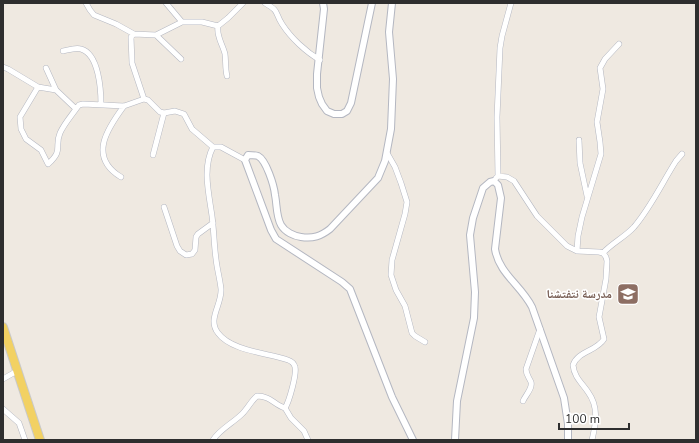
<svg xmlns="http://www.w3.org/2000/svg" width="699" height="443" font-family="'Nunito Sans','Noto Naskh Arabic',sans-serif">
	<rect width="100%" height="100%" fill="#efe9e1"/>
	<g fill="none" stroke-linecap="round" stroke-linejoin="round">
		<g stroke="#b4b7c1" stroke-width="6">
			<path id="minor" d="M86 3 90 10 94 15 116 24 134 34
				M166 3 182 22
				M265 3C280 12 274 11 282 24 291 38 306 52 320 60
				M156 35 181 59
				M63 51C68 50 76 47 81 49 99 54 101 90 101 105
				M3 67 8 69 38 87 56 90 76 109 79 105 83 104 124 106 144 99 148 100 160 112 164 113 175 111 184 114 192 129 213 147
				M46 68 56 90
				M227 76C225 68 226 61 225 54 223 45 216 36 218 26L228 18 243 3
				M38 87 20 117 21 129 26 139 41 150 48 164C64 150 54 147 60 133 64 124 71 116 76 109
				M144 99 132 63 131 37 134 34 156 35 182 22H202L218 26
				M579 140 580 163 587 196
				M387 153 395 167 401 183 407 202 405 214 392 260 391 275 396 290 405 306 412 333 415 336 425 342
				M153 155 164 113
				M498 176 507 177 514 181 537 216 567 246 577 251 599 252 603 253 606 257 607 261 606 279 599 317 604 339C597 351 578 351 573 365 574 377 582 383 588 392 599 407 596 423 592 440
				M121 177C88 157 107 129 124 106
				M496 178 498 176 497 117 500 48 502 36 511 3
				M164 207 177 246 180 251 186 255 192 254 195 250 196 237 198 234 213 223
				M577 251 578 236 582 217 601 154 600 142 597 122 603 89 600 68 605 59 619 44
				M603 253C612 243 625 237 634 227 651 207 662 183 676 161L682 154
				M3 379 17 371
				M523 401C525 396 533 388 531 382 529 377 526 375 526 369L540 329
				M285 408 291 418 304 431 308 440
				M3 409 19 423 25 440
				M213 440C220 429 233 423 242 414 248 408 251 401 257 396 271 396 274 405 285 408 289 402 297 374 295 367 294 363 291 361 288 360 268 353 231 351 218 333 207 319 222 305 221 289 220 279 217 269 216 259 214 245 214 231 212 216 209 194 202 168 213 147H221L245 160"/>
		</g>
		<g stroke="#b4b7c1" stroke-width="8">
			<path id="tertiary" d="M323 3 324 9 317 74V88L319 97 322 104 327 111 334 114H342L347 111 351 103 372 3
				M392 3 389 32 393 79 391 129 385 161 378 178 330 229C321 236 313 239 301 237 294 236 285 232 281 225 276 216 277 204 275 195 274 185 266 160 258 156 255 155 252 155 248 155L245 160 271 230 276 239 342 282 350 289 392 397 413 440
				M455 440 457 401 474 318 475 292 470 235 473 218 483 188 490 182 494 181 498 185 501 198 495 249C499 274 521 285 532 307L564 398 568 424V440"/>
		</g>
		<g stroke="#c9c9c9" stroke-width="10">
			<path id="primary" d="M3 327 40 440"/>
		</g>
		<use href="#minor" stroke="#fff" stroke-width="5"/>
		<use href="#tertiary" stroke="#fff" stroke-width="6"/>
		<use href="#primary" stroke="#f2d163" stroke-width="8"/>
	</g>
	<defs>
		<g id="school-square" transform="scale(1.15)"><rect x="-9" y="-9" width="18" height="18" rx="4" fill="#8d6e63" stroke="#fff"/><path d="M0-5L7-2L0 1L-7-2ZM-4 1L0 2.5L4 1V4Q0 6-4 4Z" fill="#fff"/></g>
	</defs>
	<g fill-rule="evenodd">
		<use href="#school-square" x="628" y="294"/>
	</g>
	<g text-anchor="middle" stroke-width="3" stroke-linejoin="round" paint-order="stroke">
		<g font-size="12" font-weight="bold" fill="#785e54" stroke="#fff" text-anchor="end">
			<text x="612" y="298">مدرسة نتفتشنا</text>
		</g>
	</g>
	<rect width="699" height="443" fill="none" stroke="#2e2e2e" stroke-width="8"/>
	<path d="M559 423v6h70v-6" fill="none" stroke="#2e2e2e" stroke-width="2"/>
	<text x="565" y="423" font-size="12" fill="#2e2e2e" stroke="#ffffff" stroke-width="3" paint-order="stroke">100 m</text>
</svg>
